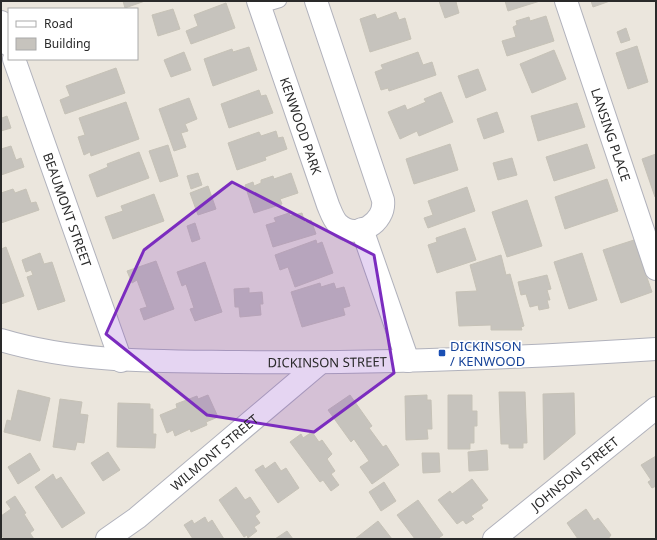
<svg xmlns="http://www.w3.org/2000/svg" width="657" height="540" font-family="'Noto Sans',sans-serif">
	<rect width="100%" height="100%" fill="#ebe6dd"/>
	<path fill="#c6c3bd" stroke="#c6c2b7" d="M123 1H145L125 8Z
		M439 1H459L456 2 459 13 445 18Z
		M505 1H540L508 11Z
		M591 1H610L593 7Z
		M226 3 235 28 191 44 186 31 198 26 194 15Z
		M173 9 180 29 158 36 152 15Z
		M396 12 399 20 405 18 411 39 370 52 360 19 375 14 377 19Z
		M546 16 554 41 507 56 502 41 516 37 513 27 517 25 516 21 529 17 530 21Z
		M626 28 630 40 621 43 617 32Z
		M637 46 648 82 628 89 616 53Z
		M249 47 257 70 213 86 204 59 232 49 233 52Z
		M554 50 566 79 532 93 520 64Z
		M184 52 191 70 171 77 164 60Z
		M418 52 423 65 432 62 436 75 389 91 388 88 381 90 375 72 383 69 381 65Z
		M116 68 125 93 65 114 60 100 70 96 66 86Z
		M478 69 486 90 466 98 458 76Z
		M259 90 261 96 266 95 273 113 229 128 221 104Z
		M441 92 453 122 419 136 417 131 400 139 388 112 405 105 407 110 426 102 424 99Z
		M189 98 197 119 185 124 188 131 181 133 186 147 174 151 159 109Z
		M126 102 139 139 91 156 90 152 84 155 78 137 85 135 79 118Z
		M577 103 585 127 538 141 531 116Z
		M497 112 504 132 484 139 477 119Z
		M1 115 2 118 7 116 11 128 1 131Z
		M276 131 278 138 283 137 287 149 265 157 266 160 237 170 228 143 259 132 261 136Z
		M450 144 458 170 414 184 406 159Z
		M587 144 595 168 554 181 546 157Z
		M168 145 178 176 160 182 149 151Z
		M11 146 16 160 21 158 24 167 1 175V149Z
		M139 152 149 178 97 197 89 175 108 167 107 164Z
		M656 154V197H655L642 159Z
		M512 158 517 175 498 180 493 163Z
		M198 173 202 185 191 189 187 176Z
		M291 173 298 193 280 199 282 204 254 213 245 185 253 182 254 186 261 183V180L273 176 274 179Z
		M607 179 618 211 565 229 555 197Z
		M208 186 216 209 198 215 190 193Z
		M467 187 475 211 428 228 424 218 433 215 428 201Z
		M13 189 15 193 26 189 31 203 36 202 39 210 1 223V193Z
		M154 194 164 221 113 239 105 217 123 211 121 206Z
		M527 200 542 246 507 257 492 212Z
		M289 213 290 216 302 213 305 223 311 220 316 234 273 247 266 225 276 222 274 218Z
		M195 223 200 239 192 242 187 226Z
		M465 228 476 260 437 273 428 245 437 242 436 238Z
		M316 240 317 244 322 242 333 273 295 287 288 267 280 270 275 255Z
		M634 240 652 292 621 303 603 250Z
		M6 247 24 296 1 304V249Z
		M40 253 44 264 52 262 65 301 38 310 27 277 33 275 31 270 26 272 22 260Z
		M582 253 597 300 569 309 554 262Z
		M501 255 506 275 510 274 524 326 521 327 522 330H491V325L459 326 456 292 477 291 470 265Z
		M156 261 174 309 144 320 140 309 147 307 137 280 132 283 127 271Z
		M205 262 222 312 195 321 190 309 194 308 186 284 182 286 177 272Z
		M547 275 551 289 547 290 550 300H547L549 308 539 310 538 305 530 307 526 294 521 295 518 282Z
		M320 283 321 287 334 283 336 289 344 287 350 306 343 308 345 315 302 327 291 292Z
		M249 288V293L262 292 263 304H260L261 315 240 317 239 307H235L234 289Z
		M18 390 50 398 40 441 4 432 7 420 11 421Z
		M499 392H525L527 443H523V448H509V444H501Z
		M574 393 575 434 544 460 543 394Z
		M208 395 218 417 206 422 207 425 191 432 190 429 175 436 173 430 167 433 160 415 177 408 176 404 197 396 198 399Z
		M350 395 372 426 369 428 383 447 386 445 399 465 372 484 360 467 369 461 354 439 351 442 328 410Z
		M427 395V400H431L432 429H427L428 439 406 440 405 396Z
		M448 395H472V411H477V426H474V443H470V449H448Z
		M60 399 82 402 80 414 88 415 84 443 77 442 75 450 53 447Z
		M118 403 150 404V409H153V434H156L155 448 117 447Z
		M312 432 319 442 322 440 332 454 327 459 335 471 331 474 339 485 331 491 323 480 320 482 290 442 301 434 303 438Z
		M487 450 488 470 469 471 468 452Z
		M108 452 120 470 103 481 91 463Z
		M30 453 40 470 18 484 8 467Z
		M422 453H439L440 472 423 473Z
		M656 456V486L652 488 648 482 651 480 641 465Z
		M275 462 281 471 286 468 299 488 278 503 255 470 263 465 265 469Z
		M53 474 56 480 61 477 85 513 62 528 35 487Z
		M472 479 488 500 481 505 483 508 471 516 474 519 466 524 463 520 457 524 438 500 450 491 452 494Z
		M384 482 396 501 381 511 369 492Z
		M236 487 245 500 250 497 260 512 255 516 260 523 254 527 257 531 248 538 247 535 244 537 219 500Z
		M15 496 26 513 24 514 34 530 30 533 34 539H4L1 534V516L11 509 6 502Z
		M418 500 443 535 437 539H415L397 515Z
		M586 509 594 521 598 518 611 535 608 539H578L567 523Z
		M205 517 208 523 212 520 224 539H193L184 525 192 520 194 524Z
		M378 521 392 539H355Z
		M287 531 293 539H275Z"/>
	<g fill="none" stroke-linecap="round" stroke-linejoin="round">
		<g stroke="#b1b2bc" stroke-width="14">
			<path id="service" d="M260 7 280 1"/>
		</g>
		<g stroke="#b1b2bc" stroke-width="24">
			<g id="minor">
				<path id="s1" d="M258 1 328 205C331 212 333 219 338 224 356 241 386 223 383 200L316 1"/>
				<path id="s2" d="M566 1 656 269"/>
				<path d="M1 22 9 45"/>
				<path id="s3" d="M14 59 121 361"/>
				<path d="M362 229 408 361"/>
				<path id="s4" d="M107 539 137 518 320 363"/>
				<path id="s5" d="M494 539 656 408"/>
			</g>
		</g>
		<g stroke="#b1b2bc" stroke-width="24">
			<g id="secondary">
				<path id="s6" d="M1 340C78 363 157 361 237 362 377 364 516 358 656 349"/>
			</g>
		</g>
		<use href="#service" stroke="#fff" stroke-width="12"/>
		<use href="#minor" stroke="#fff" stroke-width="22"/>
		<use href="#secondary" stroke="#fff" stroke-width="22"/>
	</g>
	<path fill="#7b2cbf" fill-opacity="0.2" stroke="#7b2cbf" stroke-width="3" stroke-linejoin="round" d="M232 182 374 255 394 373 314 432 207 415 106 334 144 250Z"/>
	<rect fill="#1a4fb4" stroke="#fff" stroke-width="1.5" x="438" y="349" width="8" height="8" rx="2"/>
	<g text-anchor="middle" stroke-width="3.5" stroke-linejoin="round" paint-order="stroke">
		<g font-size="13" fill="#2a2a2a" stroke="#fff">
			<text dy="5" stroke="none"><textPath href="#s1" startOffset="132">KENWOOD PARK</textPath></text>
			<text dy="5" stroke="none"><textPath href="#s2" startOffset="141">LANSING PLACE</textPath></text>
			<text dy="5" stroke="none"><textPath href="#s3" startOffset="160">BEAUMONT STREET</textPath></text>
			<text dy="5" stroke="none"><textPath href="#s6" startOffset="328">DICKINSON STREET</textPath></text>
			<text dy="5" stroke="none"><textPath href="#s4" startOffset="138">WILMONT STREET</textPath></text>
			<text dy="5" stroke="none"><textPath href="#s5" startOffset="104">JOHNSON STREET</textPath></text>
		</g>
		<g font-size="13" fill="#164399" stroke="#fff" text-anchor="start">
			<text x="450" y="351">DICKINSON<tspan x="450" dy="15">/ KENWOOD</tspan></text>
		</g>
	</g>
	<rect width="657" height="540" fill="none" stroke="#2a2a2a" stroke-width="4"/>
	<rect x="8" y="8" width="130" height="52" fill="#ffffff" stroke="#aaaaaa"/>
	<rect x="16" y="21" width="20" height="6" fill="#ffffff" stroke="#aaaaaa"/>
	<text x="44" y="28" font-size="12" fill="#2a2a2a">Road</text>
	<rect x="16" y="38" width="20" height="12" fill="#c6c3bd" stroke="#aaaaaa"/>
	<text x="44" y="48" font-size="12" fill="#2a2a2a">Building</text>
</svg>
